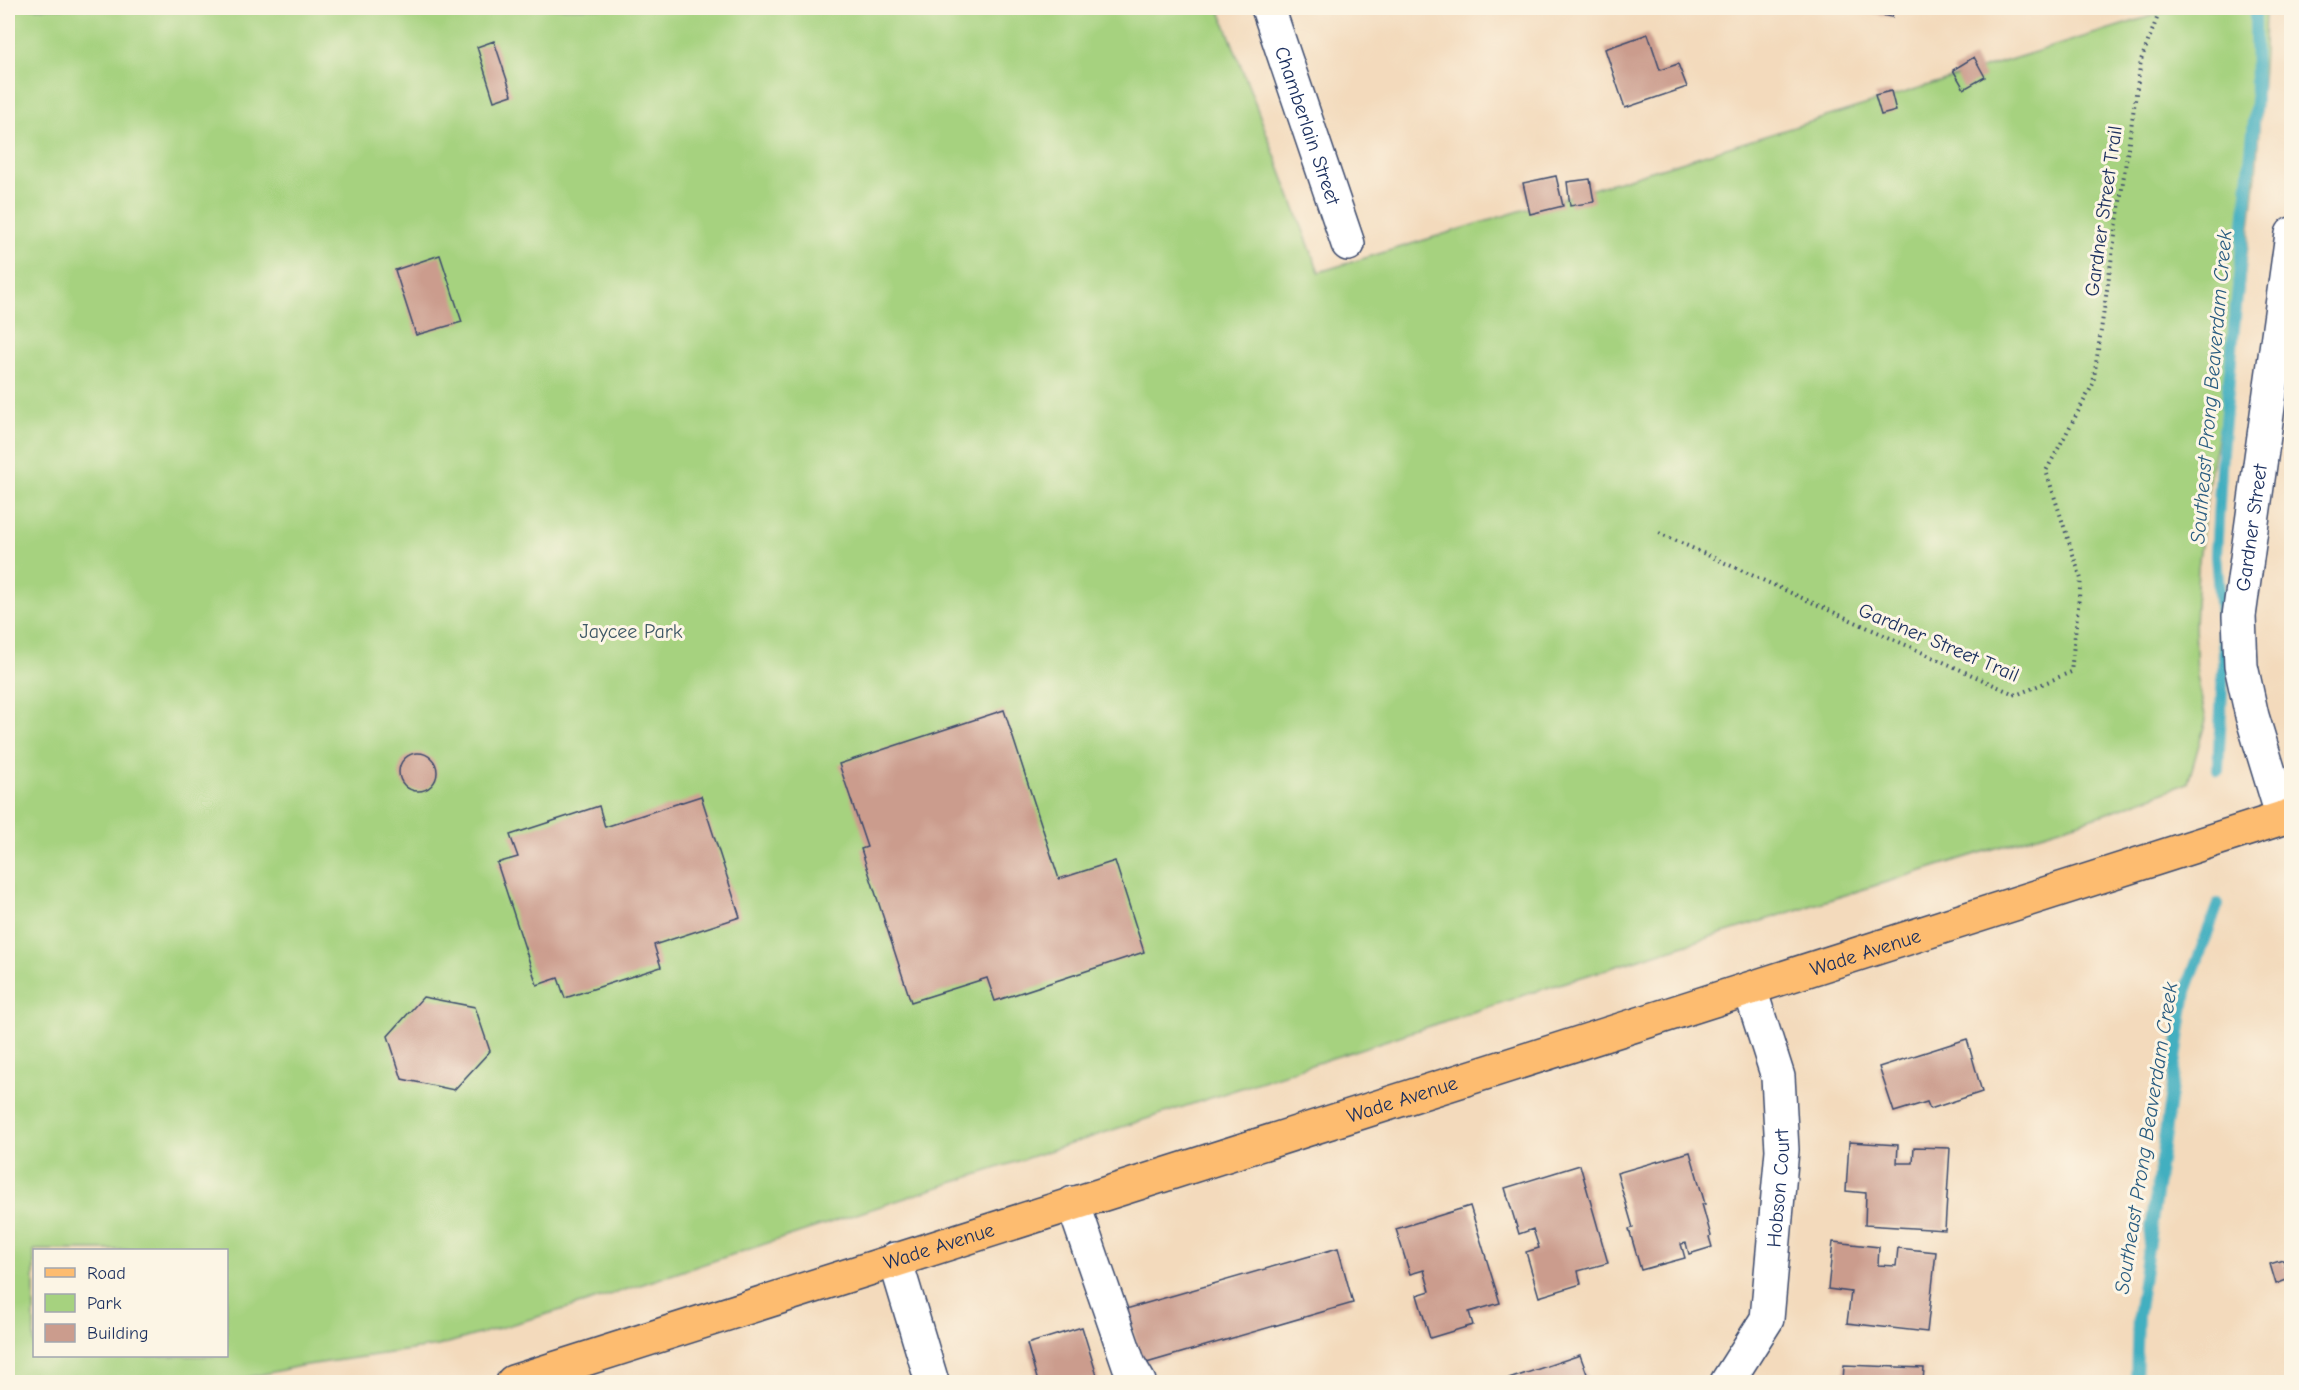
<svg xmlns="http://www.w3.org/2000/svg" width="2299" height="1390" font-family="'Comic Neue',sans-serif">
	<rect width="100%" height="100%" fill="#fcf5e5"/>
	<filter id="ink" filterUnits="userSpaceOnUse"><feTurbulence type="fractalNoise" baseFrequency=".0167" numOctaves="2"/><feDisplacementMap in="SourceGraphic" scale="12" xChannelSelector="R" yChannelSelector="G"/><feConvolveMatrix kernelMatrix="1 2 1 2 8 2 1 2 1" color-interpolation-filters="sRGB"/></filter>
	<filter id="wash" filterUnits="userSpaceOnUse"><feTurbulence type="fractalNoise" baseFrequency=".008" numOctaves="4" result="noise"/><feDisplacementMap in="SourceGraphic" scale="24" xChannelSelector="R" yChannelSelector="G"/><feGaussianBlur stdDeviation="1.35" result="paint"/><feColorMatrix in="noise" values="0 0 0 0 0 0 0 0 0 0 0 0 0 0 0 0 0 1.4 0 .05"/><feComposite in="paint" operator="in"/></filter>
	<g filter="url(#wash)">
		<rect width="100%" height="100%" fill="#f3dabc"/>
		<path fill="#a6d27f" stroke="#60806e" stroke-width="1.5" fill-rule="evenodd" d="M8 8H1219L1319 272 1678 163 2177 8H2265L2264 51 2256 175 2243 289 2228 385 2210 473 2198 568 2195 624 2197 676 2206 720 2188 783 2102 815 1543 989 585 1303 438 1346 300 1366 228 1382H24L8 1377ZM34 1250H226V1356H34Z"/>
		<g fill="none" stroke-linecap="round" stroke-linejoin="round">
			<path stroke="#43afc0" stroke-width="12" d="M2218 770 2224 651 2216 555 2222 452 2256 100 2255 8
				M2136 1382 2138 1316 2186 991 2218 904"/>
		</g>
		<g id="blocks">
			<path fill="#cb9c8d" d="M1847 8H1894L1892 17Z
				M1946 8H1967L1948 14Z
				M1648 34 1660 70 1678 64 1687 87 1625 108 1605 49Z
				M494 41 512 95 494 101 477 47Z
				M1974 57 1985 77 1964 89 1953 70Z
				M1891 91 1896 111 1881 115 1875 95Z
				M1556 176 1563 206 1530 214 1523 183Z
				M1590 179 1594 202 1570 206 1567 182Z
				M440 255 462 322 416 335 395 270Z
				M1004 710 1059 879 1115 861 1144 952 995 1001 987 978 911 1002 861 849 867 847 839 764Z
				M399 772a19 19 0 1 1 38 0a19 19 0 1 1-38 0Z
				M701 796 740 917 654 945 661 967 565 998 558 978 537 985 497 863 518 857 510 835 599 806 605 827Z
				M423 997 475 1007 490 1051 454 1090 402 1079 388 1036Z
				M1967 1039 1982 1092 1930 1109 1927 1102 1894 1112 1879 1067Z
				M1849 1142 1898 1145 1897 1163H1913L1914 1147 1950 1148 1945 1230 1865 1225 1866 1193 1846 1191Z
				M1690 1152 1705 1204H1702L1711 1236 1709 1237 1712 1247 1689 1254 1686 1243 1681 1244 1685 1258 1641 1270 1629 1229 1633 1228 1617 1173Z
				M1580 1165 1608 1263 1578 1271 1581 1284 1539 1297 1526 1252 1539 1248 1533 1229 1519 1234 1505 1188Z
				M1470 1206 1500 1303 1469 1312 1473 1325 1430 1338 1417 1295 1430 1291 1424 1270 1410 1274 1396 1229Z
				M1833 1242 1879 1247 1878 1265 1896 1266 1898 1248 1936 1252 1927 1332 1847 1323 1851 1292 1828 1289Z
				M1338 1248 1353 1303 1143 1364 1126 1309Z
				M2283 1260 2289 1279 2276 1284 2270 1264Z
				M1082 1327 1099 1382H1038L1027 1344Z
				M1580 1355 1590 1382H1500Z
				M1844 1365 1924 1368 1923 1382H1843Z"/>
		</g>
	</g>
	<g filter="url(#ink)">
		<use href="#blocks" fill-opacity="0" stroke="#3b496c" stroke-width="1.5"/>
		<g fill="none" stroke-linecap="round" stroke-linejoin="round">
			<g stroke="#3b496c" stroke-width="36">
				<g id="minor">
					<path id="s1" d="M1268 8 1348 244"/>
					<path id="s2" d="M2283 818 2252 716 2241 666 2239 616 2292 234"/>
					<path d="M1073 1203 1129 1365 1139 1382"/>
					<path d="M895 1259 932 1382"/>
					<path id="s3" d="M1727 1382 1767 1319 1782 1150 1778 1077 1750 989"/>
				</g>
			</g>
			<g stroke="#3b496c" stroke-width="36">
				<g id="major">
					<path id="s4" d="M513 1382C1105 1191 1700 1007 2292 815"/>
				</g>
			</g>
			<path stroke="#3b496c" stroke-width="4" stroke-dasharray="1.5 4.5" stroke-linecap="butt" d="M1659 533 2016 695 2071 672 2081 579 2046 471 2093 384 2141 60 2161 8"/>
			<use href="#minor" stroke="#fff" stroke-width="33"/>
			<use href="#major" stroke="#fdbc70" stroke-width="33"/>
		</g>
	</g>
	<g text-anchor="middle" stroke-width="6" stroke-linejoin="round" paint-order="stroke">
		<g font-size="20" fill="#1b2f5e" stroke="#fcf5e5">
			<text dy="7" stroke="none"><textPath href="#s1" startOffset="124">Chamberlain Street</textPath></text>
			<text transform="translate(2103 211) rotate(-82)" y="7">Gardner Street Trail</text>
			<text dy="7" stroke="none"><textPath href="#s2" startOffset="297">Gardner Street</textPath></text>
			<text transform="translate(1939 642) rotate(23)" y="7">Gardner Street Trail</text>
			<text dy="7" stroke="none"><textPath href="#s4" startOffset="1419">Wade Avenue</textPath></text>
			<text dy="7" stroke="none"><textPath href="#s4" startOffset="933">Wade Avenue</textPath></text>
			<text dy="7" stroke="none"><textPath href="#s3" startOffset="206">Hobson Court</textPath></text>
			<text dy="7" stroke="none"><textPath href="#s4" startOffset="447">Wade Avenue</textPath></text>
		</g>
		<g font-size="20" fill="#3e5866" stroke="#fcf5e5">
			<text x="631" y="638">Jaycee Park</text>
		</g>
		<g font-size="21" font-style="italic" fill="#295c80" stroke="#fcf5e5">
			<text transform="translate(2211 387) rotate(-85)" y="7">Southeast Prong Beaverdam Creek</text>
			<text transform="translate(2146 1138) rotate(-81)" y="7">Southeast Prong Beaverdam Creek</text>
		</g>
	</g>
	<rect width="2299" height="1390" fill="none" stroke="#fcf5e5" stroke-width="30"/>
	<rect x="33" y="1249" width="195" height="108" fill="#fcf5e5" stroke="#a2a6af" stroke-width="1.5"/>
	<rect x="45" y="1268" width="30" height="9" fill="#fdbc70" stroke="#a2a6af" stroke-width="1.5"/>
	<text x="87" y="1279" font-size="18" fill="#1b2f5e">Road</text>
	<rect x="45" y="1294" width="30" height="18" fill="#a6d27f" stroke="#a2a6af" stroke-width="1.5"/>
	<text x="87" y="1309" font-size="18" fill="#1b2f5e">Park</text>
	<rect x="45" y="1324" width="30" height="18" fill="#cb9c8d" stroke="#a2a6af" stroke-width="1.5"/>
	<text x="87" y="1339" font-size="18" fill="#1b2f5e">Building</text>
</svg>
